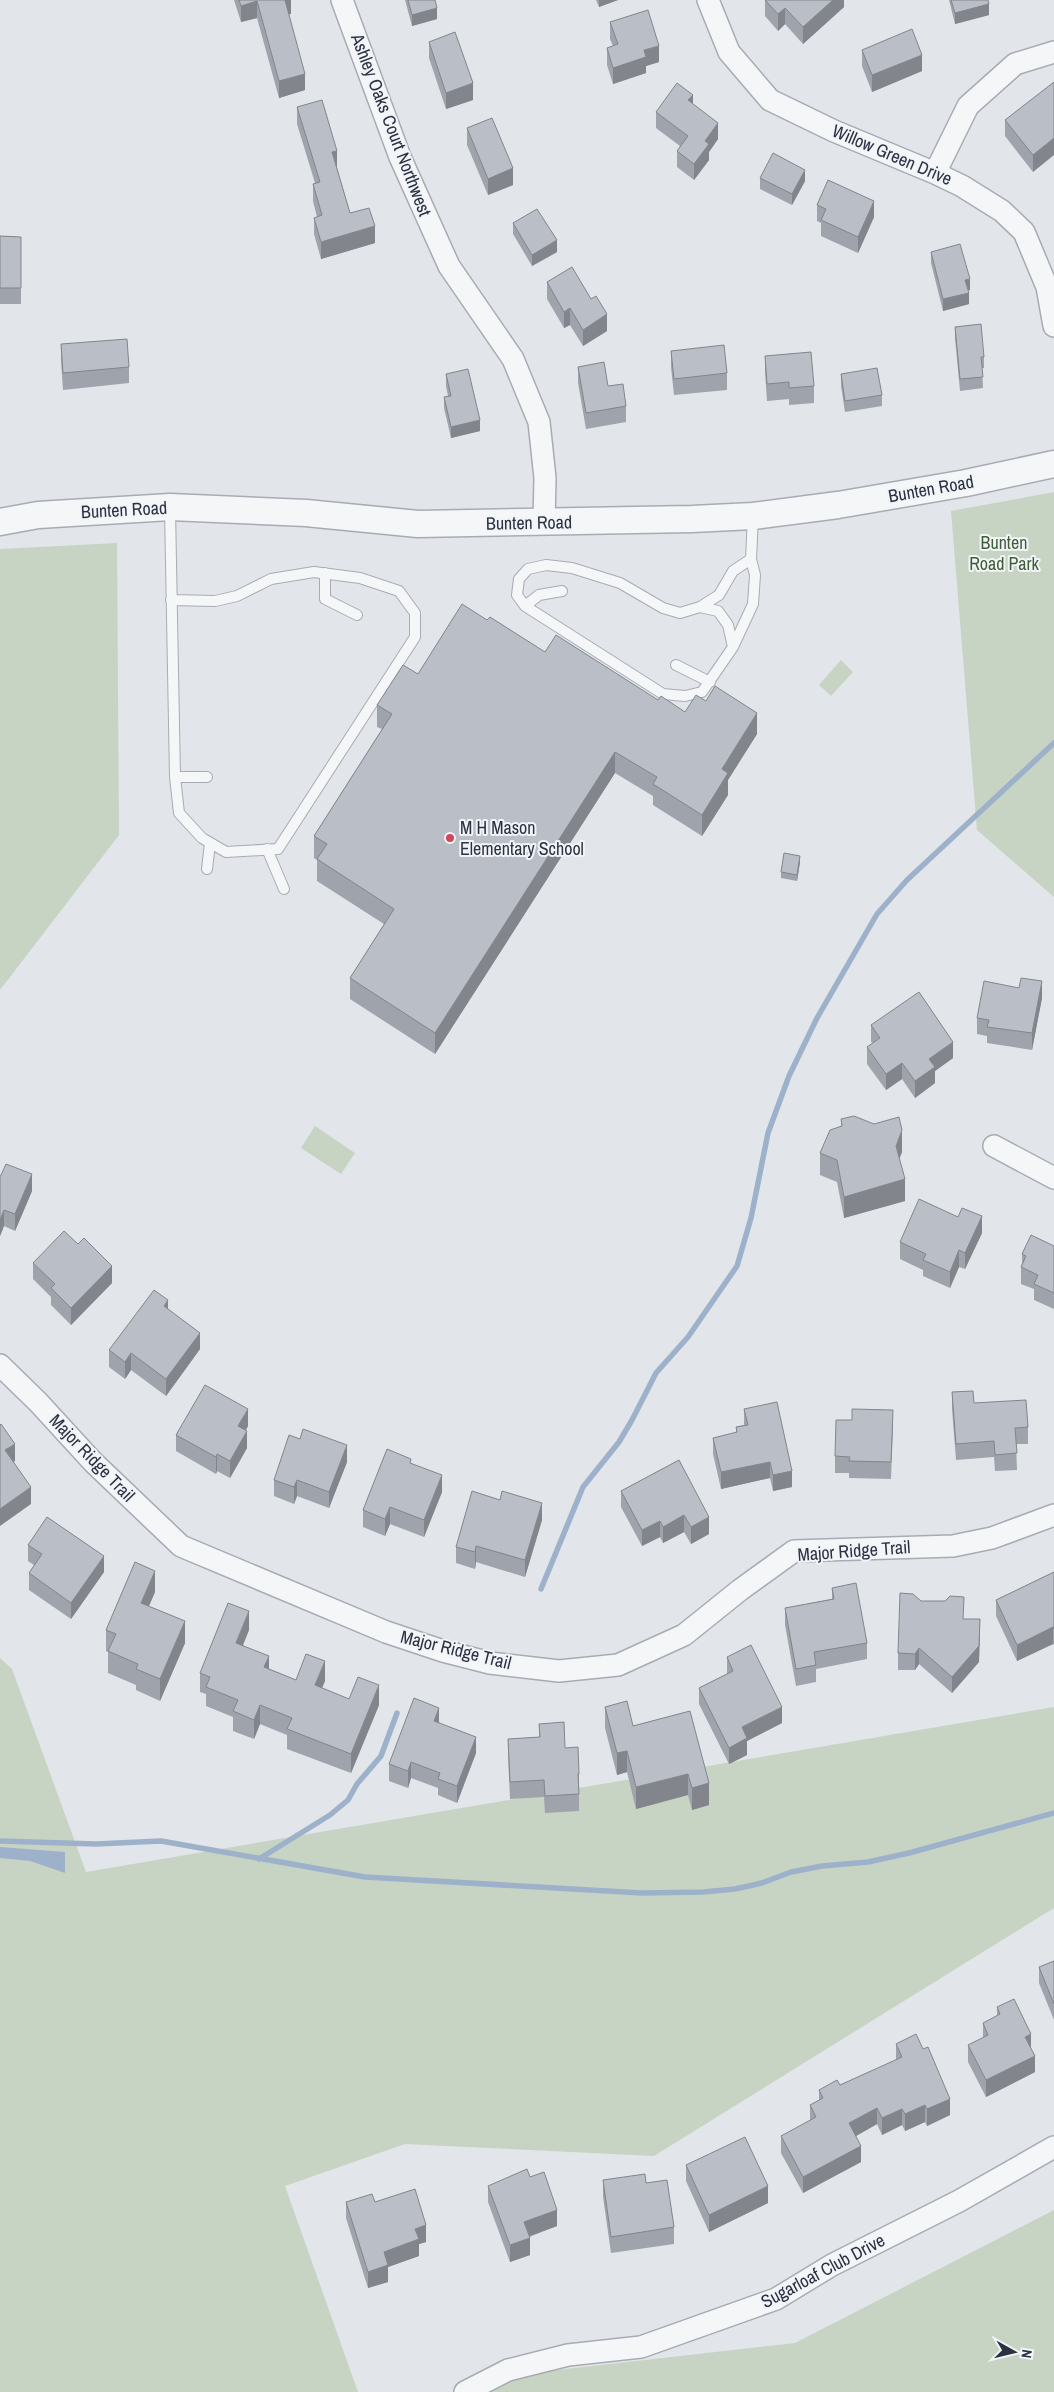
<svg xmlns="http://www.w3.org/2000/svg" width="1054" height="2392" font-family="'Archivo Narrow',sans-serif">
	<rect width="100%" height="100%" fill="#e2e5ea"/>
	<path fill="#c7d4c3" d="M1054 492V897L977 830 951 511Z
		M117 543 119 835 0 990V549Z
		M841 660 853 672 831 696 819 685Z
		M315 1126 355 1153 341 1174 301 1148Z
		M0 1658 12 1669 86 1872 1054 1707V1908L654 2156 405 2144 285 2186 358 2392H0Z
		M1054 2210V2392H453L468 2380 795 2343Z"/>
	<path fill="#9db2ca" d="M0 1847 65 1852V1873L30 1861 0 1858Z"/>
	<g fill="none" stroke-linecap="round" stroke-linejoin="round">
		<path stroke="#9db2ca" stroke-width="5.5" d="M541 1589 583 1487 619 1442 632 1420 656 1373 688 1337 737 1266 751 1218 768 1133 789 1076 817 1018 877 914 907 880 1054 743
			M0 1841 96 1844 161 1841 365 1877 642 1893 703 1892 735 1889 762 1883 791 1872 822 1866 868 1862 909 1853 1054 1813
			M259 1859 330 1815 348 1800 357 1784 381 1756 397 1713"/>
		<g stroke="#a7acb4" stroke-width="12">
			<path id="service" d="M170 509 175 777 179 813 202 838 226 852 278 849 415 637V613L399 591 360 578 314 572 271 579 237 596 215 601 171 600
				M751 559 733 571 719 595 700 607 680 613 663 608 620 583 572 568 546 565 528 569 519 579 517 595 525 606 663 694 685 696 702 692 733 647 753 604 755 575 751 559 753 516
				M325 573V599L357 615
				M525 606 539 595 562 591
				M700 607 718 611 728 625 733 647
				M676 665 710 682
				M175 777H207
				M267 849 284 889
				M207 869 210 843"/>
		</g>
		<g stroke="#a7acb4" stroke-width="24">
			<path id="minor" d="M342 0 400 157 449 266 513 359 539 422 545 478 544 523
				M708 0 729 52 770 100 834 131 935 173 962 186 1002 211 1024 232 1047 287 1054 326
				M935 173 968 106 1015 64 1054 52
				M994 1146 1054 1178
				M0 1365 38 1402 93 1462 181 1546 386 1632 443 1651 490 1663 559 1671 618 1665 684 1635 740 1590 794 1551 953 1546 992 1538 1054 1515
				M465 2392 508 2370 568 2355 641 2347 776 2299 832 2265 959 2201 1054 2147"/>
		</g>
		<g stroke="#a7acb4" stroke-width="29">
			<path id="tertiary" d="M0 522 38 515 170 507 306 513 418 524 692 519 753 516 838 505 966 483 1054 464"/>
		</g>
		<use href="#service" stroke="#f5f6f8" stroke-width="10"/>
		<use href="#minor" stroke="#f5f6f8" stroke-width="21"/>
		<use href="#tertiary" stroke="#f5f6f8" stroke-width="26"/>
	</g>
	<path fill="#9fa3ab" d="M234 0H291V14H289L305 90 279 98 257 18 241 22Z
		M405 0H435L437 19 412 26Z
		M596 0H618L599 7Z
		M765 0H844V7L803 44 785 24 778 31 765 16Z
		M949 0H988L989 15 955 24Z
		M610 22 659 62 646 66V73L613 84 607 65V48L613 46 610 39Z
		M429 42 473 100 446 109 429 58Z
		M862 50 922 71 872 92 862 66Z
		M1054 82 1033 172 1005 136V120Z
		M693 104 718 139 709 152V160L694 180 677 167V151L680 146 656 128V112Z
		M297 107 337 168 350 213 375 243 321 259 314 234V218L317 217 313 201V184L315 183 297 124Z
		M467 128 513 185 488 195 467 145Z
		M760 178 805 181 792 205 760 189Z
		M817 205 874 217 858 253 821 236V223L817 221Z
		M513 223 557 252 532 266 513 234Z
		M0 236 21 237V304H0Z
		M931 252 970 290H968L969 304 943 311 931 263Z
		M547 282 607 331 583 346 570 325 564 328 547 299Z
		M955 327 984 357V368H982L983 388 960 391 955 338Z
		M61 344 129 367V383L63 390 61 361Z
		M671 351 727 373V390L674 395 671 367Z
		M765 356 814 386V403L789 405V399L767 401 765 372Z
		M578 367 608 386 626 406V422L586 429 578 383Z
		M446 374 480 431 451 438 444 408V397L448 396 446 386Z
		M841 374 882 395V406L845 412 841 386Z
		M487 620 545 652 658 700 685 712 757 734 728 780V795L702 836 653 805V796L615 773 435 1054 350 999V978L384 924 317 881V860L314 858V836L382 729 377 727V705Z
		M800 862 797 881 781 878V872Z
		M1042 998 1032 1050 987 1043V1036L977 1034V1018Z
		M871 1025 953 1058 935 1071V1083L915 1098 902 1079 886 1090 867 1064V1047L873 1043 871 1042Z
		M841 1119 902 1152 899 1159 905 1201 844 1218 837 1182 820 1175V1153L841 1127Z
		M0 1177 32 1191 15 1231 4 1226 0 1236Z
		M982 1233 965 1269 959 1267 950 1288 923 1276V1270L900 1259V1242Z
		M1054 1246V1309L1034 1300V1289L1021 1284V1267L1022 1264V1254Z
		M33 1263 112 1283 71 1325 51 1305V1297L33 1279Z
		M168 1309 200 1349 166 1396 131 1370 125 1379 109 1367V1350Z
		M952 1392 974 1403 1028 1427V1444H1016L1017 1470 995 1471 994 1457 956 1460 952 1409Z
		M744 1409 792 1487 773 1491 770 1478 721 1489 713 1454V1438L736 1433V1427L744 1425Z
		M248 1426 246 1430 247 1448 230 1478 217 1471 216 1474 176 1451V1435Z
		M893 1426 891 1479 849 1478V1473H835V1456Z
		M679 1460 709 1534 691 1544 684 1532 663 1543 660 1537 642 1546 621 1507V1491Z
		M347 1462 329 1508 297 1496 294 1504 274 1496V1480Z
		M411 1463 442 1492 424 1537 390 1524 385 1536 363 1527V1510Z
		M542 1520 525 1577 476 1562 475 1569 456 1563V1547Z
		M28 1545 104 1572 71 1619 29 1590V1573L34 1565 28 1561Z
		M1054 1572V1645L1053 1644 1017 1661 996 1616V1600Z
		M832 1588 867 1643V1659L816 1669V1682L796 1686 785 1625V1608L832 1599Z
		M155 1592 149 1606 185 1643 160 1701 136 1690V1685L108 1673V1652L106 1651V1630Z
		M921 1601 964 1619 980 1636 979 1662 952 1693 919 1664 915 1670H898V1653Z
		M249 1630 243 1645 269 1669 296 1680 325 1681 322 1688 349 1699 379 1705 351 1773 287 1749V1735L260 1724 254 1739 233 1731V1717L206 1706V1694L200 1692V1673Z
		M727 1657 782 1723 747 1741V1755L729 1764 699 1704V1688L727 1674Z
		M605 1707 633 1726 690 1711 709 1805 692 1810 688 1795 636 1809 627 1772 617 1775 605 1728Z
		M439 1722 476 1753 457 1803 438 1795V1788L411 1778 408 1788 389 1781V1764Z
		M539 1724 565 1748 579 1774V1811L545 1813 544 1797 510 1799 508 1755V1739L539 1737Z
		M1054 1961V2020L1039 1983V1967Z
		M997 2007 1031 2048 1035 2072 986 2097 968 2062V2045L983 2038V2023L997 2016Z
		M896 2044 950 2115 927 2126 925 2122 905 2131 902 2125 882 2135 877 2124 856 2136 861 2162 803 2193 781 2153V2136L810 2121V2105L819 2100V2090L840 2085 896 2060Z
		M686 2165 768 2203 709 2232 686 2181Z
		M530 2177 557 2226 529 2237 530 2255 510 2262 488 2202V2186Z
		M603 2180 646 2183 674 2227V2244L611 2253 603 2197Z
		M346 2202H375L426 2242 419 2244V2256L388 2267V2282L368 2288 346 2218Z"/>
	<path fill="#82858b" d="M285 0H291V14L285 15Z
		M599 0H618L599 7Z
		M833 0H844V7L803 44V27Z
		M257 1V18L241 22V6Z
		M989 4V15L955 24V13Z
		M437 8V19L412 26V15Z
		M785 8V24L778 31V14Z
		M659 46V62L646 66V73L613 84V68L644 50Z
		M922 55V71L872 92V75Z
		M305 74V90L279 98V81Z
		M473 83V100L446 109V93Z
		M693 95V111L688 100Z
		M718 123V139L709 152V160L694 180V164L705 141Z
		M1054 138V155L1033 172V155Z
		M337 151V168L332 152Z
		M513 168V185L488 195V179Z
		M805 170V181L792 205V194Z
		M874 201V217L858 253V237Z
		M375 226V243L321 259V242Z
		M557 240V252L532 266V255Z
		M970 279V290L965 291V280Z
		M969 293V304L943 311V299Z
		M570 308V325L564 328V312Z
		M607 314V331L583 346V330Z
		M480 420V431L451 438V427Z
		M757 713V734L728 780V795L702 836V815L722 769Z
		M615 752V773L435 1054V1033Z
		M800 856V862L797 881V875Z
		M1042 981V998L1032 1050V1033Z
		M953 1042V1058L935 1071V1083L915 1098V1081L929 1059Z
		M902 1063V1079L886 1090V1074Z
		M902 1130V1152L896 1168V1146Z
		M32 1174V1191L15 1231V1214Z
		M905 1179V1201L844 1218V1197Z
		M4 1210V1226L0 1236V1220Z
		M982 1216V1233L965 1269V1253Z
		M959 1250V1267L950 1288V1272Z
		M112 1266V1283L71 1325V1308Z
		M168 1300V1316L164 1306Z
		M200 1333V1349L166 1396V1379Z
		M131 1353V1370L125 1379V1362Z
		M248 1409V1426L238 1443V1426Z
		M247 1431V1448L230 1478V1461Z
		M15 1444V1461L5 1467V1450Z
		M347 1445V1462L329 1508V1492Z
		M217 1454V1471L216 1474V1457Z
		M770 1462V1478L721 1489V1472Z
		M792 1471V1487L773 1491V1475Z
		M442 1475V1492L424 1537V1520Z
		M297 1480V1496L294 1504V1487Z
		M31 1487V1504L0 1526V1509Z
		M542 1503V1520L525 1577V1560Z
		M390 1507V1524L385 1536V1519Z
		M684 1515V1532L663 1543V1527Z
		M709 1517V1534L691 1544V1527Z
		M660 1521V1537L642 1546V1530Z
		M476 1546V1562L475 1569V1552Z
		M104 1556V1572L71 1619V1603Z
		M155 1571V1592L141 1624V1603Z
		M249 1611V1630L236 1662V1643Z
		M980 1619 979 1662 952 1693V1677Z
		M185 1621V1643L160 1701V1679Z
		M1053 1627V1644L1017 1661V1645Z
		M919 1648V1664L915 1670V1654Z
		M269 1656V1675L264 1667Z
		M325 1661V1681L315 1704V1685Z
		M379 1685V1705L351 1773V1754Z
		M260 1705V1724L254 1739V1720Z
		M782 1707V1723L747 1741V1755L729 1764V1748L742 1727Z
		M439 1708V1724L434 1721Z
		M476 1737V1753L457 1803V1786Z
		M627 1751V1772L617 1775V1753Z
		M411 1762V1778L408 1788V1771Z
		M688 1774V1795L636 1809V1787Z
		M709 1783V1805L692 1810V1788Z
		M1031 2034V2051L1025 2037Z
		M1035 2056V2072L986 2097V2080Z
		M950 2099V2115L927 2126V2109Z
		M925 2105V2122L905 2131V2114Z
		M877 2108V2124L849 2140V2123Z
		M902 2109V2125L882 2135V2118Z
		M861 2146V2162L803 2193V2177Z
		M768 2186V2203L709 2232V2215Z
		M557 2210V2226L524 2238V2222Z
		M426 2225V2242L419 2244V2256L388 2267V2282L368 2288V2272L384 2252 415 2229Z
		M530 2238V2255L510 2262V2245Z"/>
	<path fill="#b9bec7" stroke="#82858b" d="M239 0H285L305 74 279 81 257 1 241 6Z
		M408 0H435L437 8 412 15Z
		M765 0H833L803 27 785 8 778 14Z
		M951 0H988L989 4 955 13Z
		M648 10 659 46 644 50 646 57 613 68 607 48 618 44 610 22Z
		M912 29 922 55 872 75 862 50Z
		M455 32 473 83 446 93 429 42Z
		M1054 82V138L1033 155 1005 120Z
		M677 83 693 95 688 100 718 123 705 141 709 144 694 164 677 151 688 136 656 112Z
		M322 100 337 151 332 152 350 213 369 208 375 226 321 242 314 218 322 215 313 184 320 182 297 107Z
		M492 118 513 168 488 179 467 128Z
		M773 153 805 170 792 194 760 178Z
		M828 180 874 201 858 237 821 220 826 209 817 205Z
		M537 209 557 240 532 255 513 223Z
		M0 236 21 237V288H0Z
		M960 244 970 279 965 280 969 293 943 299 931 252Z
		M572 267 591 299 596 296 607 314 583 330 570 308 564 312 547 282Z
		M981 324 984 357H981L983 377 960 379 955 327Z
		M127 339 129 367 63 373 61 344Z
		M724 345 727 373 674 379 671 351Z
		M811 352 814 386 789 388V382L767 384 765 356Z
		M604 362 608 386 623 384 626 406 586 413 578 367Z
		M877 368 882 395 845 401 841 374Z
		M468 369 480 420 451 427 444 397 451 396 446 374Z
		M462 604 487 620 490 617 545 652 556 635 658 700 661 696 685 712 696 695 706 701 715 686 757 713 722 769 728 773 702 815 653 784 657 777 615 752 435 1033 350 978 394 909 317 859 327 844 314 836 392 714 377 705 403 665 418 674Z
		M784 853 800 856 797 875 781 872Z
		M1021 978 1042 981 1032 1033 987 1027 989 1020 977 1018 984 981 1019 988Z
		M919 992 953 1042 929 1059 935 1067 915 1081 902 1063 886 1074 867 1047 880 1038 871 1025Z
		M854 1116 874 1124 899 1117 902 1130 896 1146 905 1179 844 1197 837 1160 820 1153 830 1130 842 1126 841 1119Z
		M6 1164 32 1174 15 1214 4 1210 0 1220V1177Z
		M919 1199 958 1217 962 1208 982 1216 965 1253 959 1250 950 1272 923 1260 926 1254 900 1242Z
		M64 1231 78 1244 84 1238 112 1266 71 1308 51 1288 55 1284 33 1263Z
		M1031 1235 1054 1246V1293L1034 1284 1038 1275 1021 1267 1026 1256 1022 1254Z
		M154 1290 168 1300 164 1306 200 1333 166 1379 131 1353 125 1362 109 1350Z
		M205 1385 248 1409 238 1426 247 1431 230 1461 217 1454 216 1457 176 1435Z
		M973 1391 974 1403 1026 1400 1028 1427 1015 1428 1017 1453 995 1455 994 1441 956 1444 952 1392Z
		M777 1402 792 1471 773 1475 770 1462 721 1472 713 1438 737 1432 736 1427 748 1425 744 1409Z
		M852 1409 893 1410 891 1462 849 1461 850 1457 835 1456 836 1420H852Z
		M1 1424 15 1444 5 1450 31 1487 0 1509V1425Z
		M303 1429 347 1445 329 1492 297 1480 294 1487 274 1480 289 1435 300 1439Z
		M387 1449 411 1459 410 1463 442 1475 424 1520 390 1507 385 1519 363 1510Z
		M679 1460 709 1517 691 1527 684 1515 663 1527 660 1521 642 1530 621 1491Z
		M472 1491 500 1500 502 1491 542 1503 525 1560 476 1546 475 1552 456 1547Z
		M47 1517 104 1556 71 1603 29 1573 42 1554 28 1545Z
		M135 1562 155 1571 141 1603 185 1621 160 1679 136 1669 138 1664 108 1651 116 1634 106 1630Z
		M1054 1572V1629L1053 1627 1017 1645 996 1600Z
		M856 1583 867 1643 814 1652 816 1665 796 1669 785 1608 834 1599 832 1588Z
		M900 1593 913 1594 921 1601H945L950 1596 964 1597 963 1619H980L979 1646 952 1677 919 1648 915 1654 898 1653Z
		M228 1603 249 1611 236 1643 269 1656 264 1667 296 1680 306 1654 325 1661 315 1685 349 1699 358 1677 379 1685 351 1754 287 1729 292 1718 260 1705 254 1720 233 1711 238 1700 206 1687 210 1677 200 1673Z
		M751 1645 782 1707 742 1727 747 1738 729 1748 699 1688 733 1671 727 1657Z
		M414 1698 439 1708 434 1721 476 1737 457 1786 438 1779 440 1773 411 1762 408 1771 389 1764Z
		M627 1701 633 1726 690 1711 709 1783 692 1788 688 1774 636 1787 627 1751 617 1753 605 1707Z
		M564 1722 565 1748 578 1747 579 1774H578L579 1794 545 1796 544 1780 510 1782 508 1739 540 1737 539 1724Z
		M1054 1961V2004L1039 1967Z
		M1014 1999 1031 2034 1025 2037 1035 2056 986 2080 968 2045 988 2035 983 2023 1000 2014 997 2007Z
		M916 2034 923 2049 928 2047 950 2099 927 2109 925 2105 905 2114 902 2109 882 2118 877 2108 849 2123 861 2146 803 2177 781 2136 816 2117 810 2105 823 2098 819 2090 837 2080 840 2085 902 2057 896 2044Z
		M745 2137 768 2186 709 2215 686 2165Z
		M527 2169 530 2177 544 2172 557 2210 524 2222 530 2238 510 2245 488 2186Z
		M645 2174 646 2183 667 2180 674 2227 611 2237 603 2180Z
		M415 2189 426 2225 415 2229 419 2239 384 2252 388 2265 368 2272 346 2202 372 2194 375 2202Z"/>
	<circle fill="#ce4859" stroke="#f2f4f8" stroke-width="2" cx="450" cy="838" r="5"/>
	<g text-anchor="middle" stroke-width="4" stroke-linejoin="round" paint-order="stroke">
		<g font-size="18" fill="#2a3242" stroke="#f2f4f8">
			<text transform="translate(391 125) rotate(69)" y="6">Ashley Oaks Court Northwest</text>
			<text transform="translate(892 155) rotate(23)" y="6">Willow Green Drive</text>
			<text transform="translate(931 489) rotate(-10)" y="6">Bunten Road</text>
			<text transform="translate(124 510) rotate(-3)" y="6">Bunten Road</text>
			<text transform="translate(529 523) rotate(-1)" y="6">Bunten Road</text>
			<text transform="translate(92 1458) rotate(46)" y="6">Major Ridge Trail</text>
			<text transform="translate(854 1551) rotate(-4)" y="6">Major Ridge Trail</text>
			<text transform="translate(456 1650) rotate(14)" y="6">Major Ridge Trail</text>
			<text transform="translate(823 2271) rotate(-28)" y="6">Sugarloaf Club Drive</text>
		</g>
		<g font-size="18" fill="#3e5e37" stroke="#f2f4f8">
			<text x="1004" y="549">Bunten<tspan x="1004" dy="21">Road Park</tspan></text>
		</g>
		<g font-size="18" fill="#2a3242" stroke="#f2f4f8" text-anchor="start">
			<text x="460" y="834">M H Mason<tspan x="460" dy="21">Elementary School</tspan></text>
		</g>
	</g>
	<g transform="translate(1014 2352) rotate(98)" stroke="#f2f4f8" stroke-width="4" paint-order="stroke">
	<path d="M0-4L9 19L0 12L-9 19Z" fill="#2a3242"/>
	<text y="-8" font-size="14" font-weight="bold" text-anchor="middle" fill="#2a3242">N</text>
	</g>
</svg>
